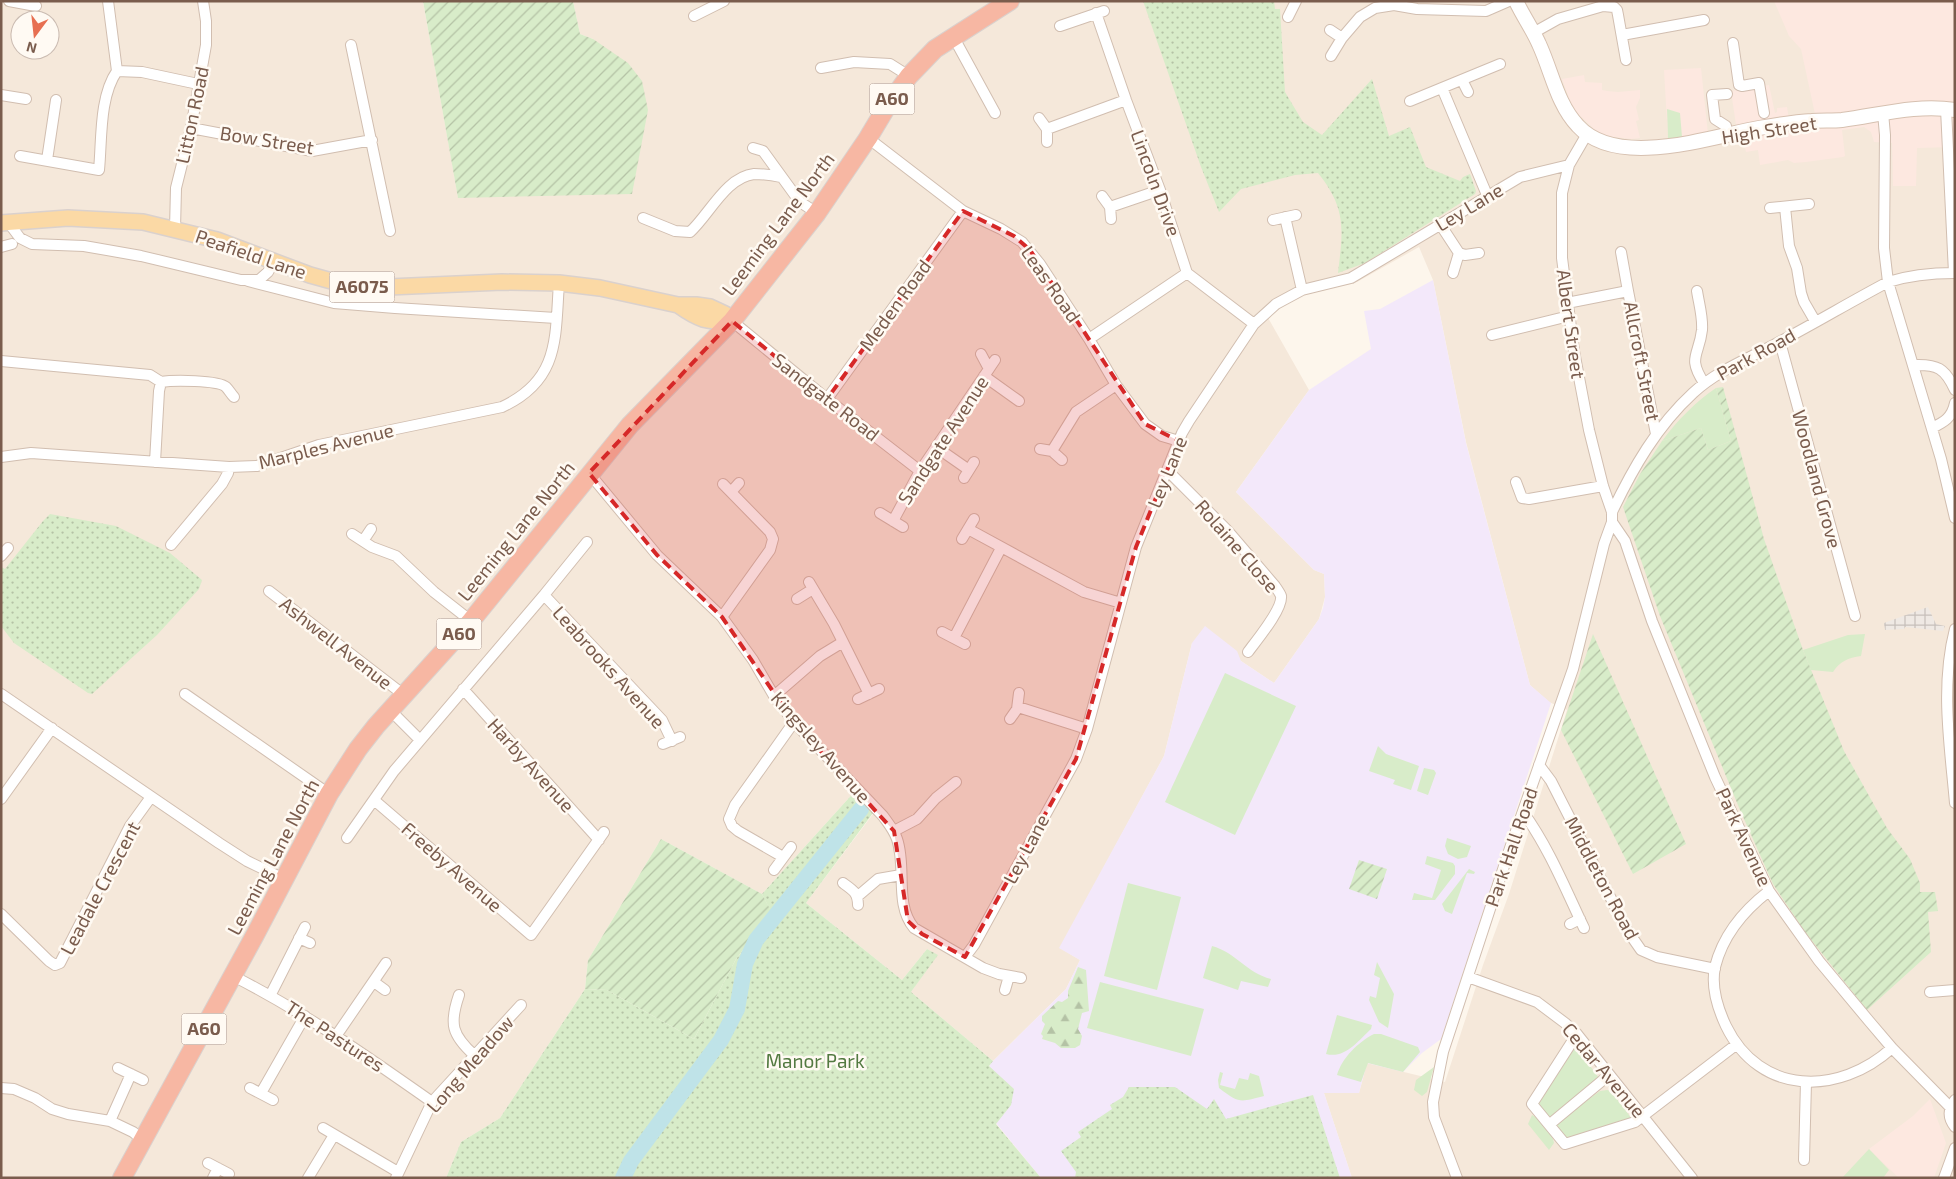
<svg xmlns="http://www.w3.org/2000/svg" width="1956" height="1179" font-family="'Exo 2',sans-serif">
	<defs>
		<pattern id="industrial-grid" width="8" height="8" patternUnits="userSpaceOnUse" patternTransform="scale(1.25)"><rect width="8" height="8" fill="#efe9e4"/><path d="M0 4h8M4 0v8" fill="none" stroke="#c7c0bb"/></pattern>
		<pattern id="forest-firs" width="22" height="20" patternUnits="userSpaceOnUse" patternTransform="scale(1.25)"><rect width="22" height="20" fill="#d8ecc9"/><path d="M5 1l3.5 6h-7zM16 11l3.5 6h-7z" fill="#b4c2a5"/></pattern>
		<pattern id="park-dots" width="8" height="8" patternUnits="userSpaceOnUse" patternTransform="scale(1.25)"><rect width="8" height="8" fill="#d8ecc9"/><path d="M2 2h.1M6 6h.1" fill="none" stroke="#b4c2a5" stroke-width="1.8" stroke-linecap="round"/></pattern>
		<pattern id="garden-furrows" width="10" height="10" patternUnits="userSpaceOnUse" patternTransform="scale(1.25)"><rect width="10" height="10" fill="#d8ecc9"/><path d="M-1 1l2-2M0 10L10 0M9 11l2-2" fill="none" stroke="#b4c2a5"/></pattern>
	</defs>
	<rect width="100%" height="100%" fill="#fdf6ec"/>
	<path fill="#f5e8da" fill-rule="evenodd" d="M1 1H423L458 197 593 39 580 34 573 1H1955V1178H1352L1324 1093H1359L1367 1063 1445 1082 1483 965 1509 894 1567 710 1549 702 1530 685 1466 442 1433 280 1419 247 1357 282 1301 296 1267 316 1309 390 1236 492 1314 570 1324 574 1325 597 1319 619 1274 683 1241 661 1192 643 1164 756 1060 948 1080 960 1066 989 993 1061 911 992 937 955 927 949 902 980 806 903 876 810 857 789 762 894 661 839 588 960 585 989 500 1118 461 1142 446 1178H1ZM20 20H50V50H20Z"/>
	<path fill="#fde8e0" d="M1774 1H1955V149L1954 147 1917 148 1916 186H1893L1892 143 1874 142 1871 132 1864 127 1842 130 1845 156 1843 157 1806 162 1794 163 1788 160 1760 165 1758 150 1746 152 1741 125H1736L1731 91 1769 85 1775 113 1777 112V108L1787 107 1789 119 1815 114 1801 49 1789 36Z
		M1701 68 1708 134 1668 139 1664 70Z
		M1584 75 1585 82 1602 83V90L1607 91 1618 92 1640 90V98L1636 107 1639 120 1636 121 1640 138 1631 139 1606 136 1594 129 1573 109 1562 79Z
		M1930 1099 1946 1143 1934 1178H1899L1869 1149 1913 1116Z"/>
	<path fill="url(#industrial-grid)" d="M1928 607 1936 624 1945 626 1943 631 1905 627 1904 629 1885 630 1884 623Z"/>
	<path fill="#f3e8fa" d="M1433 280 1466 443 1530 685 1551 703 1441 1039 1422 1053 1403 1072 1367 1063 1359 1093H1324L1352 1178H1041L996 1123 1011 1105 989 1065 1066 989 1080 960 1059 948 1164 756 1192 643 1205 626 1237 651 1241 661 1274 683 1319 619 1323 608 1325 597 1324 574 1314 570 1236 492 1309 390 1371 349 1364 311 1380 309Z"/>
	<path fill="#d8ecc9" d="M1667 109 1680 113 1682 137 1668 139Z
		M1716 388 1731 441 1708 450 1701 428 1662 441C1677 421 1696 401 1716 388Z
		M1865 634 1861 656C1848 658 1840 661 1833 672L1811 670 1803 650 1848 635Z
		M1225 673 1296 706 1235 835 1165 802Z
		M1378 746 1386 754 1419 766 1411 790 1393 784 1395 780 1369 771Z
		M1424 768 1434 770 1436 773 1428 795 1417 791Z
		M1447 838 1471 846 1467 857 1458 859 1448 854 1445 846Z
		M1427 856 1453 863 1455 866V874L1435 900H1412L1414 893 1432 898 1441 870 1425 864Z
		M1469 869 1475 872 1474 874 1467 873 1452 914 1445 911 1442 904Z
		M1128 883 1181 897 1157 990 1104 976Z
		M1212 946C1235 952 1247 973 1271 979L1268 987 1241 981 1238 990 1203 978Z
		M1377 962 1394 994 1388 1028 1379 1022 1369 1000 1370 996 1376 998 1380 978 1374 975Z
		M1100 982 1204 1009 1191 1056 1087 1028Z
		M1337 1015 1372 1025 1371 1029C1358 1041 1345 1059 1326 1054Z
		M1374 1034H1381L1418 1047 1420 1052 1403 1072 1368 1063 1361 1082 1337 1075C1342 1058 1358 1042 1374 1034Z
		M1573 1047H1576L1599 1078 1553 1117H1548L1539 1106V1101Z
		M1434 1067 1427 1092 1422 1096 1414 1090 1416 1080Z
		M1220 1072 1223 1073 1220 1085 1235 1089 1239 1078 1248 1080 1250 1073 1259 1076 1264 1096C1240 1102 1240 1104 1219 1088L1218 1080Z
		M1607 1090 1611 1091 1632 1119 1570 1138 1565 1137 1556 1126 1557 1122 1600 1091Z
		M1532 1115C1542 1119 1552 1132 1554 1143L1549 1150 1528 1124Z
		M1869 1149 1889 1170 1883 1178H1842Z"/>
	<path fill="url(#forest-firs)" d="M1078 967 1086 970 1089 1011 1082 1013 1078 1029 1082 1036 1080 1045 1075 1048H1061L1055 1043 1042 1039 1043 1036 1041 1034 1045 1024 1042 1021V1016L1058 1001 1062 1002 1068 998V991Z"/>
	<path fill="url(#park-dots)" d="M1143 1H1274L1275 9H1280L1285 92 1303 122 1322 135 1372 79 1389 136 1410 127 1426 167 1460 181 1463 177 1470 174 1476 191 1475 194 1365 263 1338 273C1343 230 1347 209 1318 173L1295 175 1241 189 1219 212 1201 167Z
		M50 514 116 526 170 553 202 580 199 589 157 635 92 694 88 693 14 643 1 626V567L5 569 43 521Z
		M857 789 876 809 806 903 902 980 927 949 938 955 911 992 993 1061 989 1066 1014 1089 1011 1105 996 1124 1041 1178H446L461 1142 500 1118 585 989 607 990 694 1039 736 959 772 914 762 894Z
		M1129 1087H1175L1207 1109 1214 1099 1226 1119 1313 1095 1340 1178H1075L1076 1172 1061 1151 1081 1137 1078 1132 1112 1109 1110 1105 1123 1097Z"/>
	<path fill="url(#garden-furrows)" d="M423 1H573L580 34 593 39 628 63 642 81 648 110 632 194 458 198Z
		M1723 387 1764 539 1803 650 1844 751 1887 828 1910 859 1920 883V892H1935L1938 911 1928 912 1931 952 1867 1010 1805 932 1773 884 1740 810 1660 616 1623 507 1640 474 1662 441 1701 428 1708 450 1731 441 1716 388Z
		M1593 634 1686 844 1633 874 1561 730Z
		M661 839 762 894 772 913 736 959 694 1039 607 990 585 989 588 960Z
		M1359 860 1387 869 1377 899 1349 889Z"/>
	<g fill="none" stroke-linecap="round" stroke-linejoin="round">
		<path stroke="#bfe3e8" stroke-width="16" d="M623 1178 631 1161 721 1040 737 1009 745 964 756 940 861 809"/>
		<g stroke="#d1beb0" stroke-width="12">
			<path id="street" d="M9 1 36 6
				M108 1 117 71
				M1096 13 1126 100 1160 190 1187 273 1254 324
				M694 16 724 1
				M1288 17 1296 1
				M1060 26 1104 11
				M1330 30 1342 38
				M1533 33 1558 19 1603 6 1614 7 1617 10 1618 15 1626 60
				M1622 35 1704 20
				M954 38 995 113
				M1733 43 1739 85 1742 86 1759 83 1764 113
				M351 45 390 231
				M1331 56 1342 38 1360 17 1375 8 1394 5 1417 9 1486 11 1509 1
				M821 68 854 62 890 64 909 76
				M1462 80 1468 92
				M1442 88 1487 195
				M1 95 26 99
				M1410 101 1500 64
				M1946 109 1954 273
				M1883 113 1885 135 1884 248 1888 282 1941 459 1955 518
				M1039 118 1047 129V142
				M191 128 312 151 372 140
				M1047 129 1126 100
				M1727 135 1726 126 1715 119 1712 95 1727 94
				M868 138 963 211 1001 229 1022 242 1040 264 1089 339 1116 385 1145 424 1162 436 1179 441
				M753 148 763 151 800 202 817 213
				M20 156 99 170C102 140 99 97 117 71L142 72 198 84
				M47 160 56 100
				M1102 196 1110 207 1111 219
				M1110 207 1160 190
				M1785 207 1789 246 1797 268 1801 293 1804 302 1815 321
				M1770 208 1809 204
				M1285 217 1302 290
				M643 218 675 231 690 232C709 215 726 177 754 174 763 174 772 175 781 177
				M1273 220 1296 215
				M8 222 20 238 32 244 84 246 141 256 241 280H259L268 272 274 261
				M1440 224 1459 253 1465 255 1479 253
				M175 229 176 188 191 128 206 45V21L203 1
				M1 247 12 244
				M1621 252 1628 291
				M1453 273 1459 253
				M248 281 334 303 395 308 556 318
				M1697 291C1699 304 1703 317 1702 330 1699 356 1687 357 1704 383
				M1567 303 1628 291 1656 434
				M732 321 827 399 920 471
				M1492 335 1569 316
				M1089 339 1187 273
				M1780 342 1855 616
				M981 354 989 369
				M1 361 150 375 161 382C173 380 218 380 226 387 229 390 231 394 234 397
				M1914 365C1937 364 1945 368 1955 390
				M984 376 1019 401
				M827 399 963 211
				M1932 428C1944 422 1952 418 1955 403
				M936 447 969 470
				M1040 449 1052 451 1062 460
				M1052 451 1076 412 1116 385
				M1 457 31 453 229 467 257 466 319 445 502 407C560 380 555 338 559 283
				M155 462 159 391 161 382
				M1167 470 1227 530 1275 586C1277 589 1280 593 1281 596 1283 609 1256 641 1248 652
				M589 473 657 555 722 617 753 660 774 696 794 722 883 816C888 823 894 830 897 839 907 868 894 904 914 928L983 968 999 974 1021 978
				M964 478 974 462
				M1516 482 1522 498 1529 499 1603 486
				M731 492 739 483
				M1612 512C1633 468 1657 426 1693 393 1719 369 1751 358 1781 341 1817 322 1852 301 1888 282 1910 275 1931 273 1955 273
				M880 513 903 527
				M893 521 920 471 995 360
				M1612 522 1625 541 1652 621 1715 777 1769 891 1819 961 1869 1021 1892 1048 1950 1107
				M968 529 1084 592 1121 603
				M352 534 372 547 396 556 434 592 471 621
				M962 539 974 519
				M363 541 371 529
				M171 545 222 484 228 473 229 467
				M1 556 8 548
				M809 582 834 624 869 694
				M269 591 404 695
				M544 595 662 720 672 741
				M797 599 813 589
				M722 617 770 550 773 539 770 532 723 484
				M1955 629C1940 687 1950 745 1955 803
				M942 632 965 644
				M954 638 1001 548
				M463 689 599 840
				M1 694 219 843 247 861 284 879
				M185 694 329 794
				M774 696 820 656 843 642
				M858 699 879 689
				M1018 707 1087 729
				M390 710 420 740
				M1010 719 1017 709 1019 693
				M663 744 680 737
				M1539 765 1551 781 1627 930 1641 950 1657 957 1715 969
				M1 799 52 728
				M374 800 531 935 604 832
				M1523 812C1549 848 1565 888 1584 928
				M894 831 917 819 936 798 956 782
				M347 838 394 771 544 595 587 542
				M783 857 738 831 732 826 729 819 735 805 794 722
				M774 870 791 847
				M843 883C853 890 858 893 858 905
				M1769 891C1743 911 1723 935 1715 967 1711 986 1718 1009 1726 1026 1760 1096 1839 1096 1892 1048
				M858 896 878 879 901 875
				M1 914 49 961 55 965 60 963 130 826 151 797
				M1570 924 1580 919
				M299 938 310 943
				M965 957 974 945 1076 759 1087 729 1136 547 1182 433 1189 421 1254 324 1276 304 1302 290 1351 278 1520 177 1569 165
				M233 976C304 1012 368 1057 432 1102
				M1468 977 1537 1002 1565 1023 1577 1034 1692 1178
				M374 982 385 990
				M1005 990 1009 976
				M1930 992 1955 990
				M271 994 305 927
				M459 995C449 1024 452 1035 474 1055
				M1577 1034 1532 1104 1565 1144 1635 1122 1737 1044
				M336 1036 386 963
				M118 1068 143 1080
				M1 1088 14 1089 35 1098 52 1109 68 1114 110 1121 133 1132 143 1140
				M250 1088 273 1100
				M261 1093 305 1016
				M1955 1100C1948 1109 1948 1118 1955 1127
				M110 1121 131 1074
				M1550 1124 1609 1075
				M323 1128 398 1172
				M1804 1160 1806 1082
				M208 1163 229 1174
				M213 1178 218 1168
				M308 1178 334 1135
				M396 1178 432 1102 521 1005
				M1457 1178 1434 1117 1433 1102 1443 1052 1510 848 1573 669 1604 544 1612 522V512L1603 486 1589 430 1574 351 1562 258V193L1569 165 1587 134
				M1944 1178 1955 1148"/>
		</g>
		<g stroke="#d6c0b0" stroke-width="16">
			<path id="secondary" d="M1516 1C1523 16 1533 30 1539 44 1552 72 1557 104 1578 126 1617 169 1710 137 1759 128 1776 125 1794 122 1812 121 1822 120 1832 121 1842 120 1880 115 1916 104 1955 110"/>
		</g>
		<g stroke="#dad1cd" stroke-width="18">
			<path id="primary" d="M1 223 68 218 143 222 217 240 310 275 346 285 389 287 502 282 559 283 600 288 678 305H696L710 307 725 314 732 321
				M678 305C699 320 706 322 732 321"/>
		</g>
		<g stroke="#dad1cd" stroke-width="20">
			<path id="highway" d="M122 1178 255 935 329 794 358 749 376 726 471 621 630 425 732 321 817 213 868 138 886 108 909 76 935 49 1010 1"/>
		</g>
		<use href="#street" stroke="#fff" stroke-width="10"/>
		<use href="#secondary" stroke="#fff" stroke-width="14"/>
		<use href="#primary" stroke="#fbd9a5" stroke-width="15"/>
		<use href="#highway" stroke="#f7b7a3" stroke-width="18"/>
	</g>
	<path fill="#d62828" fill-opacity="0.2" stroke="#d62828" stroke-width="4" stroke-dasharray="10 6" stroke-linejoin="round" d="M963 211 1014 236 1030 250 1145 424 1179 441 1136 547 1076 759 965 957 922 934 908 921 894 831 794 722 722 617 657 555 589 473 732 321 827 399Z"/>
	<g text-anchor="middle" stroke-width="5" stroke-linejoin="round" paint-order="stroke">
		<g fill="#fffaf3" stroke="#a28b7f" stroke-width="1">
			<rect x="869.5" y="83.5" width="45" height="31" rx="4"/>
			<rect x="329.5" y="271.5" width="65" height="31" rx="4"/>
			<rect x="436.5" y="618.5" width="45" height="31" rx="4"/>
			<rect x="181.5" y="1013.5" width="45" height="31" rx="4"/>
		</g>
		<g font-size="18" font-weight="bold" fill="#7a5c4d">
			<text x="892" y="105">A60</text>
			<text x="362" y="293">A6075</text>
			<text x="459" y="640">A60</text>
			<text x="204" y="1035">A60</text>
		</g>
		<g font-size="19" fill="#7a5c4d" stroke="#fffaf3">
			<text transform="translate(192 115) rotate(-78)" y="7">Litton Road</text>
			<text transform="translate(1769 130) rotate(-9)" y="7">High Street</text>
			<text transform="translate(267 140) rotate(9)" y="7">Bow Street</text>
			<text transform="translate(1156 183) rotate(70)" y="7">Lincoln Drive</text>
			<text transform="translate(1469 207) rotate(-31)" y="7">Ley Lane</text>
			<text transform="translate(778 224) rotate(-53)" y="7">Leeming Lane North</text>
			<text transform="translate(251 254) rotate(19)" y="7">Peafield Lane</text>
			<text transform="translate(1051 284) rotate(55)" y="7">Leas Road</text>
			<text transform="translate(895 305) rotate(-54)" y="7">Meden Road</text>
			<text transform="translate(1571 324) rotate(82)" y="7">Albert Street</text>
			<text transform="translate(1756 354) rotate(-29)" y="7">Park Road</text>
			<text transform="translate(1642 361) rotate(79)" y="7">Allcroft Street</text>
			<text transform="translate(826 397) rotate(38)" y="7">Sandgate Road</text>
			<text transform="translate(943 440) rotate(-57)" y="7">Sandgate Avenue</text>
			<text transform="translate(326 446) rotate(-14)" y="7">Marples Avenue</text>
			<text transform="translate(1167 472) rotate(-68)" y="7">Ley Lane</text>
			<text transform="translate(1817 479) rotate(75)" y="7">Woodland Grove</text>
			<text transform="translate(516 531) rotate(-51)" y="7">Leeming Lane North</text>
			<text transform="translate(1237 546) rotate(49)" y="7">Rolaine Close</text>
			<text transform="translate(336 643) rotate(38)" y="7">Ashwell Avenue</text>
			<text transform="translate(609 667) rotate(48)" y="7">Leabrooks Avenue</text>
			<text transform="translate(821 747) rotate(49)" y="7">Kingsley Avenue</text>
			<text transform="translate(531 765) rotate(48)" y="7">Harby Avenue</text>
			<text transform="translate(1744 837) rotate(65)" y="7">Park Avenue</text>
			<text transform="translate(1511 847) rotate(-71)" y="7">Park Hall Road</text>
			<text transform="translate(1026 849) rotate(-62)" y="7">Ley Lane</text>
			<text transform="translate(273 857) rotate(-62)" y="7">Leeming Lane North</text>
			<text transform="translate(452 867) rotate(41)" y="7">Freeby Avenue</text>
			<text transform="translate(1602 878) rotate(62)" y="7">Middleton Road</text>
			<text transform="translate(100 888) rotate(-62)" y="7">Leadale Crescent</text>
			<text transform="translate(335 1036) rotate(33)" y="7">The Pastures</text>
			<text transform="translate(470 1064) rotate(-49)" y="7">Long Meadow</text>
			<text transform="translate(1604 1070) rotate(50)" y="7">Cedar Avenue</text>
		</g>
		<g font-size="19" fill="#537a41" stroke="#fffaf3">
			<text x="815" y="1068">Manor Park</text>
		</g>
	</g>
	<rect width="1956" height="1179" fill="none" stroke="#7a5c4d" stroke-width="5"/>
	<g transform="translate(35 35) rotate(195)"><circle r="24" fill="#fffaf3" stroke="#cabbb1"/>
	<path d="M0-4L9 19L0 12L-9 19Z" fill="#e76f51"/>
	<text y="-8" font-size="14" font-weight="bold" text-anchor="middle" fill="#7a5c4d">N</text>
	</g>
</svg>
